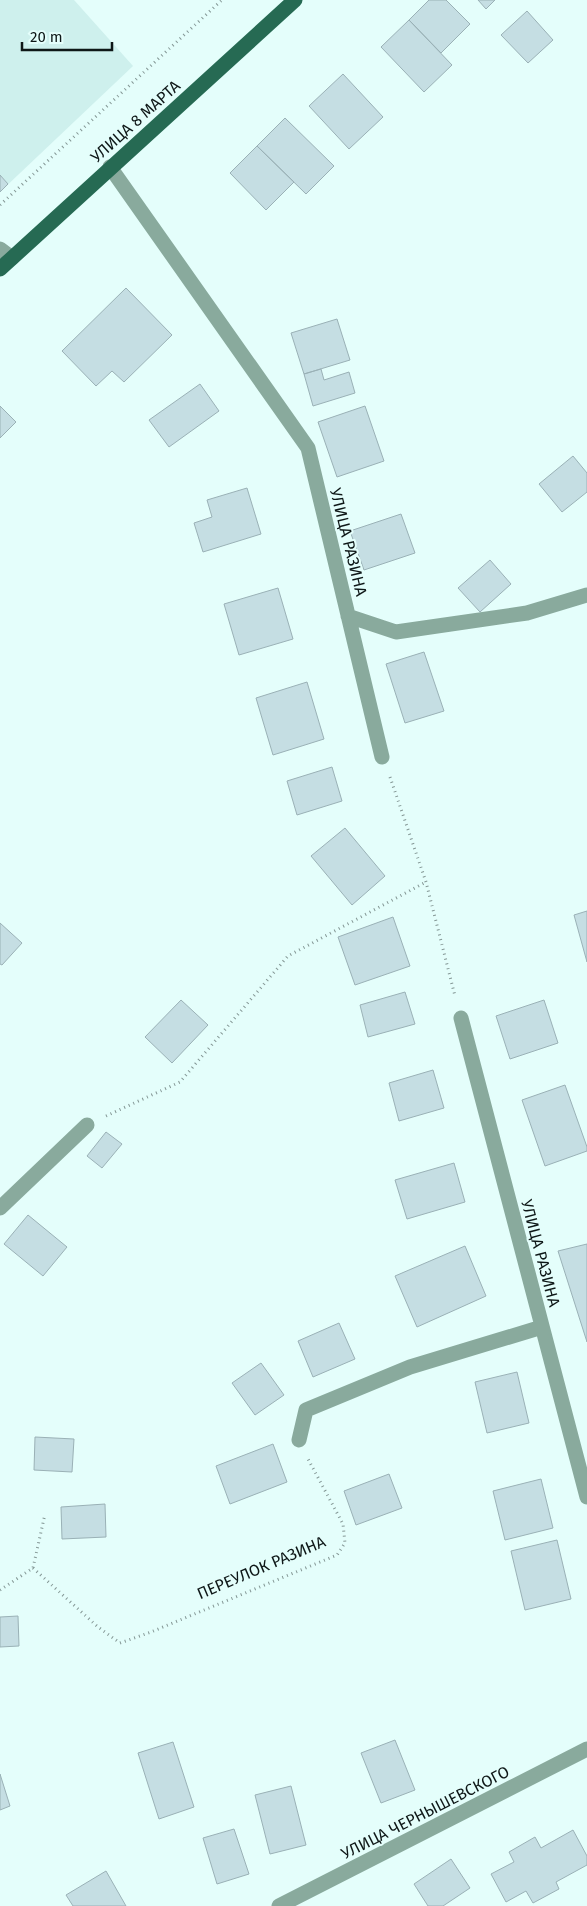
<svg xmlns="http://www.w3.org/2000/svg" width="587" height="1906" font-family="'Fira Sans',sans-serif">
	<rect width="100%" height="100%" fill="#e4fefb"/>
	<path fill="#cef0ed" d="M0 0H74L133 66 0 192Z"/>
	<path fill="#c5dee3" stroke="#9ab1b6" d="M429 0H446L470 24 441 53 409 20Z
		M478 0H495L486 9Z
		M527 11 553 40 528 63 501 35Z
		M409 20 452 65 424 92 381 47Z
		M343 74 383 117 349 149 309 106Z
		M285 118 334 166 306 194 257 146Z
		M257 146 294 182 266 210 230 173Z
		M0 175 8 184 0 192Z
		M126 288 172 335 124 382 112 371 96 386 62 351Z
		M337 319 350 360 304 374 291 333Z
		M321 369 324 380 349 372 355 393 313 406 304 374Z
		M200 384 219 411 169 447 149 420Z
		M0 406 16 422 0 438Z
		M365 406 384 461 337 477 318 422Z
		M573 456 587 473V492L562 512 539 484Z
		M247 488 261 534 203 552 194 523 212 517 207 500Z
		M401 514 415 553 364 570 350 531Z
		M490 560 511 584 480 612 458 588Z
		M278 588 293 639 239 655 224 604Z
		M424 652 444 711 405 723 386 664Z
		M307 682 324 739 273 755 256 698Z
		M332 767 342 801 297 815 287 781Z
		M345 828 385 876 352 905 311 856Z
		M587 911V962L574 915Z
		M393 917 410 966 355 985 338 937Z
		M0 923 22 943 2 965 0 964Z
		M405 992 415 1024 368 1037 360 1005Z
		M181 1000 208 1025 172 1063 145 1037Z
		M544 1000 558 1043 510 1059 496 1016Z
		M433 1070 444 1108 399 1121 389 1083Z
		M565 1085 587 1147V1151L545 1166 522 1100Z
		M106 1132 122 1144 102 1168 87 1156Z
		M454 1163 465 1202 407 1219 395 1180Z
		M28 1215 67 1247 43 1276 4 1244Z
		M587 1244V1342L558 1251Z
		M465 1246 486 1296 417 1327 395 1276Z
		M339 1323 355 1359 313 1377 298 1341Z
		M261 1363 284 1395 255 1415 232 1383Z
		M517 1372 529 1423 487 1433 475 1382Z
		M35 1437 74 1439 72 1472 34 1470Z
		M273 1444 287 1482 230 1504 216 1466Z
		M389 1474 402 1508 356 1525 344 1491Z
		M541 1479 553 1528 505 1540 493 1491Z
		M105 1504 106 1537 62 1539 61 1507Z
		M557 1540 571 1599 525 1610 511 1551Z
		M18 1616 19 1646 0 1647V1617Z
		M395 1740 415 1790 381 1803 361 1753Z
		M173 1742 194 1807 159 1819 138 1753Z
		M0 1774 10 1806 0 1810Z
		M291 1786 306 1845 270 1854 255 1795Z
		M234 1829 249 1874 217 1884 203 1838Z
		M573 1830 587 1856V1865L556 1882 559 1889 533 1903 526 1891 506 1902 491 1874 514 1862 509 1852 535 1837 541 1848Z
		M451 1859 470 1888 443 1906H428L414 1884Z
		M106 1871 126 1906H73L66 1895Z"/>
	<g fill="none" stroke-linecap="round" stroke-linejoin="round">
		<path stroke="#849795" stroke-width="3" stroke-dasharray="1 4" stroke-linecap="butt" d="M0 205 222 0
			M390 777 426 882 455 996
			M106 1116 180 1082 288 956 426 882
			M33 1568 98 1627 120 1643 151 1632 337 1555 345 1543 343 1524 308 1459
			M0 1590 33 1568 45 1514"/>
		<path stroke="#89aa9d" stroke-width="15" d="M110 167 308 448 382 757
			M0 249 12 258
			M348 616 396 632 527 613 587 595
			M461 1018 587 1497
			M0 1208 87 1125
			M299 1440 306 1410 410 1367 542 1327
			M279 1906 587 1749"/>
		<path stroke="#266a53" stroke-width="15" d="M0 269 295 0"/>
	</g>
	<g text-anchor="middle" stroke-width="4" stroke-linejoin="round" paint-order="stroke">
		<g font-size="16" fill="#0e1717" stroke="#e4fefb">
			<text transform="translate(135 121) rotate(-42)" y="6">УЛИЦА 8 МАРТА</text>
			<text transform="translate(349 542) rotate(76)" y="6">УЛИЦА РАЗИНА</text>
			<text transform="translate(541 1253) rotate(75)" y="6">УЛИЦА РАЗИНА</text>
			<text transform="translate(261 1567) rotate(-23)" y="6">ПЕРЕУЛОК РАЗИНА</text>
			<text transform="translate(425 1812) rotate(-27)" y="6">УЛИЦА ЧЕРНЫШЕВСКОГО</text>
		</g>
	</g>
	<path d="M22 42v8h90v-8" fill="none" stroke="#0e1717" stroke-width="2.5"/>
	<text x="30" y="42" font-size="15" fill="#0e1717" stroke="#e4fefb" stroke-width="4" paint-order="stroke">20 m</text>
</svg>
